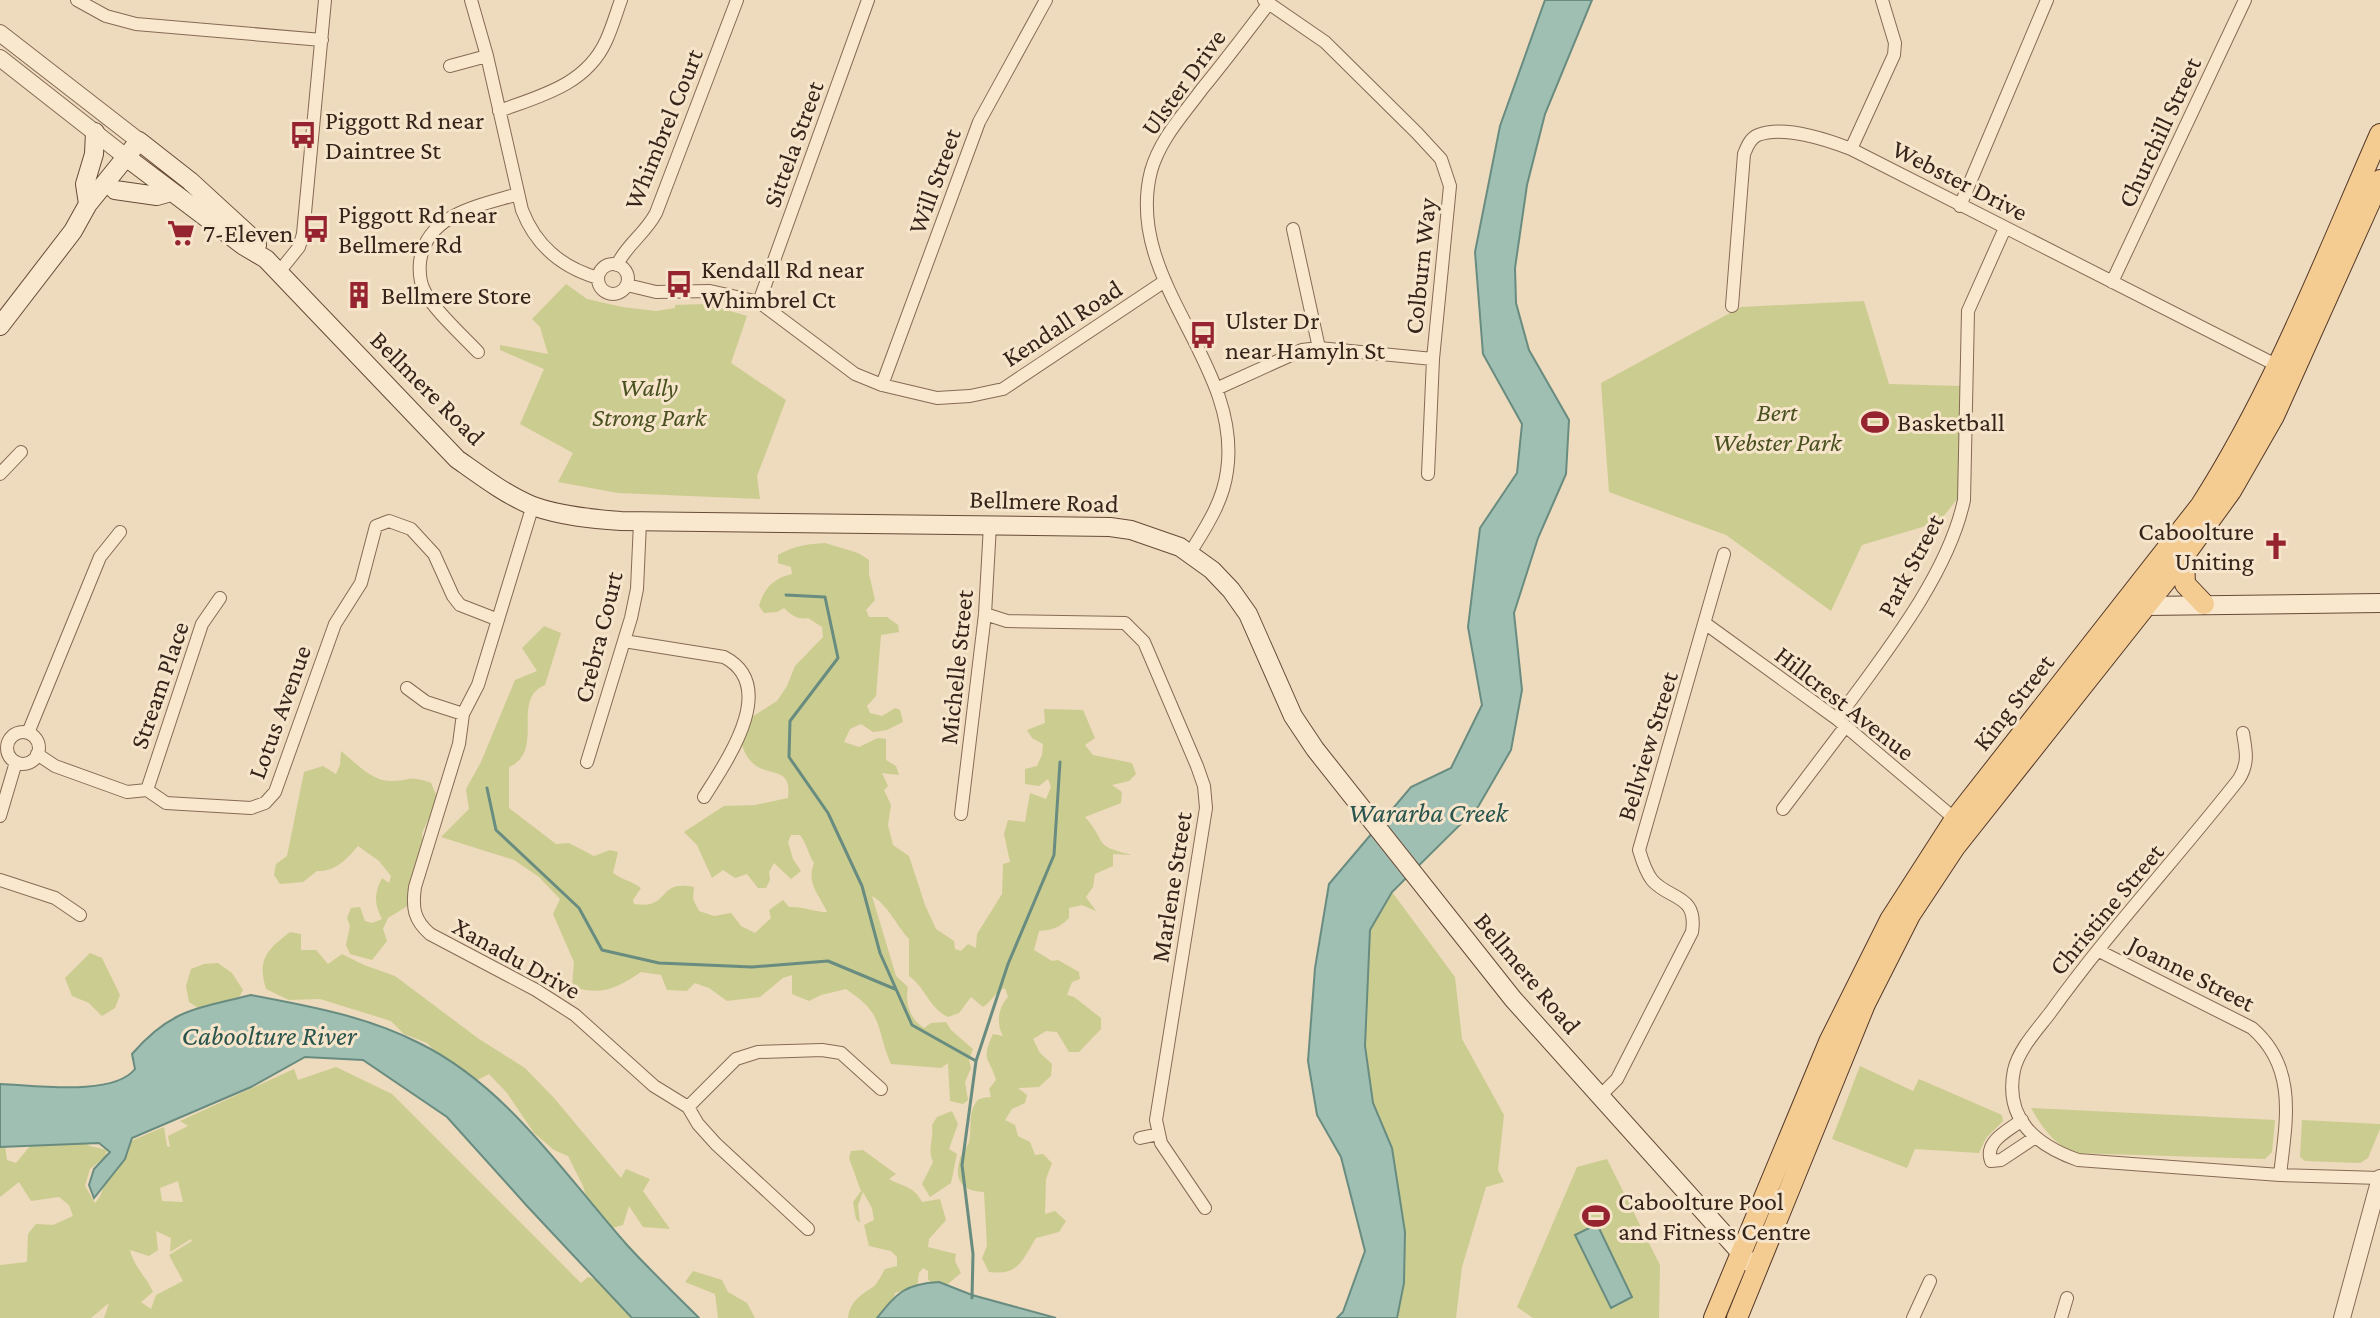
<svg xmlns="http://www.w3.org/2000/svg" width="2380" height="1318" font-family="'Crimson Pro',serif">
	<rect width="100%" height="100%" fill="#eedabc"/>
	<path fill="#cbcc90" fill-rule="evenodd" d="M566 284 587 299 622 307 656 311 675 308V305L707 304 747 316 731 363 786 400 757 476 760 499 618 493 558 482 573 453 520 424 544 369 500 350V345L548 354 540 327 532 319Z
		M1864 301 1889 384 1961 386 1958 498 1939 522 1862 545 1831 611 1726 535 1609 492 1601 383 1741 307Z
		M825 543 858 553 869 560V574L875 600 866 610 869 617H887L898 625 899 632 881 635 876 696 867 706 870 713 882 716 895 708 900 710 903 722 887 730 873 732 861 724 850 729 844 742 859 747 878 738 886 739V760L896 766 899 775 882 773 888 786 884 790 891 805 888 825 893 845 909 856 925 905 936 929 954 941 955 949 961 951 968 944 976 948 977 934 1002 894 1003 864 1010 862 1004 834 1008 820 1025 822 1030 793 1046 799 1051 787 1048 779 1039 786 1025 784V769L1037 766 1042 755 1043 744 1032 738 1027 730 1045 723 1044 709 1083 710 1095 738 1085 745 1093 755 1132 763 1136 774 1129 781 1112 785 1122 792 1121 803 1085 817C1109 844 1091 845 1132 855L1113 854V866L1095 874 1093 887 1086 897 1096 911 1082 905 1069 908V918C1059 928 1053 930 1039 931L1034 950 1052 961 1058 960 1079 972 1080 979 1072 982 1067 995 1074 997 1101 1018V1029L1079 1052H1069L1057 1032 1046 1031 1033 1039 1040 1053 1052 1064 1051 1076 1039 1087 1018 1088 1027 1095 1025 1103 1012 1109 1005 1120 1015 1125 1018 1136 1030 1142 1035 1155 1043 1154 1052 1163 1046 1179 1045 1214 1055 1211 1066 1221 1059 1232 1036 1238C1022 1260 1019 1276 989 1272L982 1258 987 1246 984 1192C964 1191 953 1182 960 1159 961 1153 967 1148 969 1142 972 1130 968 1115 975 1104 978 1097 985 1098 991 1097L989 1089 996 1080C990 1057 980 1062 993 1034L1003 1036C996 1023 998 1008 1008 997L1005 988C995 992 992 1001 983 1007L971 997 959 1013 948 1017C928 1007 926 988 909 976V939C896 925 888 905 872 896L896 976 908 987C905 1003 909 1018 924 1028L931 1023 946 1022 951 1030 973 1049 969 1060 971 1068 965 1082 968 1100 963 1104 950 1101 948 1063 941 1068 891 1064C875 1026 885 1015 846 989L821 995 809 1001 792 994V975L783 978 760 997 727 1001 709 988 695 983 687 991 667 990 661 975 641 972C617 988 601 997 572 986L574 962 553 914 560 899 539 877 514 860 441 837 469 809 466 789 481 762 515 680 537 671 522 648 544 626 561 633 545 685C510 699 546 751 509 767V808L556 844 569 843 594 856 610 850 618 852 613 873C622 880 632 881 641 888L633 900 634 904C671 910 656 879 694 887L693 899 699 911 714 916 731 913 741 926 755 933 771 918 769 910 783 900 789 907C802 906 814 912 827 912 819 894 806 884 814 863 808 854 807 844 800 835H791L788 842 793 859 801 871 791 879 774 863 769 872 770 880 766 888H758L747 874 735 878 723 870 712 878 697 845 684 832 724 806 755 805 788 798C792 767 772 777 755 765 747 759 744 751 741 742L752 717 777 701 787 686 795 666 823 637 822 627 808 618C797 620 792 615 784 608L777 612 764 613 759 606C764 588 774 578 792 574L791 567 778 563V555C793 546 808 544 825 543Z
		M341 751C355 762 372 782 392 781 411 781 409 775 431 783L438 799 422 833 424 852 419 866 412 876 409 905 388 918 383 929 387 941 372 960 350 954 346 945 350 926 347 918 351 908 360 907 365 921 372 923 382 919C374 904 374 893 382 878L389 883 391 876 379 861 358 846C347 859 335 872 317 871L303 882 280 884 274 875 276 864 287 856 304 772 323 766 336 774 340 765Z
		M1392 892 1455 977 1462 1039 1504 1115 1498 1170 1504 1182 1486 1187 1462 1267 1456 1318H1397L1404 1283 1392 1148 1373 1103 1365 1045 1370 930Z
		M290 932 301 934V950H316L328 964 342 954 364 965 395 976 479 1039 525 1068 554 1098 621 1178 626 1169 650 1179 643 1191 670 1229 643 1227 629 1206 623 1225 609 1229 591 1211 583 1186 568 1156 554 1150 534 1133 507 1093 489 1074 468 1085 427 1043 404 1034 391 1021 320 999 289 1000 266 989C257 959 267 950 290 932Z
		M90 953 102 958 120 995 115 1008 102 1016 89 1003 72 996 65 978Z
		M218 963 232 973 243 990 237 1001 206 1013 189 1002 186 986 191 969 204 964Z
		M1860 1066 1913 1091 1919 1079 2002 1115 2003 1121 1986 1138 1979 1153 1915 1149 1907 1168 1832 1139Z
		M336 1067 392 1094 581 1283 588 1277 604 1282 638 1318H104L109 1303 91 1318H0V1265L27 1262 28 1234 36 1224 53 1225 73 1216 69 1205 59 1197 31 1201 19 1182 0 1197V1142L4 1139 7 1160 16 1163 35 1140 72 1137 90 1146 107 1150 105 1157 90 1169 85 1186 95 1203C103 1195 102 1187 107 1179 118 1161 126 1170 131 1141L164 1127 167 1146 170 1147 168 1136 188 1126 180 1121 294 1069 298 1080ZM178 1181 183 1202 162 1201 160 1188ZM156 1231 171 1238 170 1252 191 1239 192 1241 169 1255 183 1281 156 1295 151 1309 141 1302 153 1292C146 1276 134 1267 130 1250L149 1256 158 1250Z
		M2031 1108 2275 1120 2272 1152 2265 1159 2074 1153C2052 1142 2043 1128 2031 1108Z
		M952 1111 958 1124 949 1149 957 1154 951 1183 930 1197 922 1184 933 1162C927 1148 934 1140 932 1125L937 1117Z
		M2302 1120 2380 1124V1129L2368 1158 2360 1163 2305 1161 2300 1157Z
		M863 1150 896 1174 889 1179C903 1187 914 1186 922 1202L940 1199 946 1220 929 1239 928 1247 956 1254 955 1261 961 1273 943 1288 933 1285 928 1279V1271L923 1268 919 1273 917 1287 895 1293 890 1318H848C850 1301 861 1295 873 1287 878 1283 882 1274 885 1269L897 1266V1257L891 1251 869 1246 864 1225 874 1220 872 1208 863 1192 858 1205 860 1223 856 1219 853 1202 861 1191 849 1158 851 1151Z
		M1607 1159 1660 1265 1659 1318H1533L1517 1307 1577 1167Z
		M693 1271 722 1280 728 1292 747 1303 755 1318H718L715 1294 685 1282Z"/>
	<path fill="#a0bfb3" stroke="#688c80" stroke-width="2" d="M1545 0H1592L1545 114 1527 185 1515 268 1516 303 1529 350 1569 420 1566 474 1538 538 1514 613 1522 690 1511 750 1478 807 1392 892 1370 930 1365 1046 1373 1103 1392 1148 1405 1232 1404 1283 1397 1318H1337L1343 1312 1365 1251 1341 1157 1317 1115 1308 1061 1315 968 1329 884 1411 787 1451 768 1482 705 1468 627 1480 528 1517 473 1522 424 1483 354 1475 252 1500 126Z
		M251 995C309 1006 366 1016 419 1043 507 1086 564 1174 627 1245 650 1270 675 1294 699 1318H632L527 1206 447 1117 363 1060 305 1057 251 1087 132 1138 125 1159 94 1198 89 1185 94 1169 110 1152 99 1143 0 1147V1084C33 1085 113 1097 135 1069L132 1054C171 1009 196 1009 251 995Z
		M1597 1224 1632 1297 1611 1308 1575 1235Z
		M939 1282 972 1295 1056 1318H877C898 1292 905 1284 939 1282Z"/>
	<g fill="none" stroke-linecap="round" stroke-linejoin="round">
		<path stroke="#688c80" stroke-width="3" d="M786 595 825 597 838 658 790 721 789 757 828 813 862 886 880 953 912 1025 976 1061
			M487 788 496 830 579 908 602 950 659 963 752 967 828 961 895 989
			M972 1298 973 1254 962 1165 976 1061 1008 964 1054 855 1060 762"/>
		<g stroke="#866a55" stroke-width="14">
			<path id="minor" d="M77 0 106 16 136 24 322 40
				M471 0 487 56 522 210C536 246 561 267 598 278
				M1264 0 1325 42 1417 133 1441 159 1450 186 1433 359 1428 474
				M450 66 487 56
				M499 111C540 96 586 85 606 41 612 28 616 14 621 0
				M1851 149 1894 55 1895 43 1882 0
				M1960 206 2047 0
				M1293 229 1319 348
				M598 279a15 15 0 1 1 30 0a15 15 0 1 1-30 0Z
				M617 265C627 244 645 234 656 213L737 0
				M279 272 299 247 303 234 325 0
				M2112 282 2245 0
				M627 285 656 292 710 291 759 302 855 374 882 385 937 398 970 396 1003 389 1165 281
				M759 302 868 0
				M1732 306 1744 154C1747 147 1750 138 1758 135 1783 125 1828 140 1851 149L2282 368
				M478 352C464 337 433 309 425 292 420 283 419 273 420 262 426 214 479 206 518 194
				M882 385 979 122 1046 0
				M1216 389 1302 350 1319 348 1433 359
				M0 474 21 452
				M533 505 478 685 463 714 459 744 415 887C412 908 414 920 430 934L536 990 575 1015 654 1086 688 1107 698 1124 716 1144 808 1229
				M1190 553C1206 527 1223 502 1227 471 1243 363 1123 281 1151 171 1160 139 1183 115 1202 89 1225 61 1247 32 1269 3
				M985 614 1007 621 1125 623 1144 642 1197 766 1204 786 1206 808 1156 1120 1161 1143 1205 1208
				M1706 624 1837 719 1955 819
				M624 641 724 657C780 686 726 762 704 797
				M407 688 426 702 463 714
				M1837 719C1882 657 1948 576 1964 500L1968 311 2005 228
				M7 748a16 16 0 1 1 32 0a16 16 0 1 1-32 0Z
				M28 733 100 557 120 532
				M2243 733C2246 751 2249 763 2239 779 2177 858 2108 932 2050 1013 2037 1030 2019 1049 2014 1070 2004 1119 2036 1145 2078 1160L2280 1175 2380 1178
				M37 754 55 766 127 792 147 790 166 803 251 808 265 803 275 792 335 624 361 583 376 526 389 521 411 529 434 554 453 596 460 605 496 619
				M587 762 631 618 637 589 640 522
				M147 790 202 624 220 598
				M1783 809 1845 727
				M961 814 985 614 990 525
				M0 816 16 762
				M0 880 55 898 80 915
				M2099 951 2252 1028C2298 1068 2286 1121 2280 1175
				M1599 1097 1617 1079 1692 932C1698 894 1669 900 1652 880 1645 871 1642 860 1639 850L1724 554
				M688 1107 736 1059 758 1052 822 1050 841 1053 881 1089
				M2022 1120C2008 1131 1984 1141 1991 1161L2001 1160 2034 1138
				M1140 1138 1159 1134
				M1913 1318 1930 1281
				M2061 1318 2067 1298"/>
		</g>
		<g stroke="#866a55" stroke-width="18">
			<path id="tertiary" d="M0 33 139 141
				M0 58 126 157
				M2342 1318 2380 1178"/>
		</g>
		<g stroke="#674b39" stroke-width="20">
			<path id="secondary" d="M126 157 244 246 266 259 457 459C481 476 506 495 533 506 561 516 592 519 621 521L1110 527 1131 530 1180 547 1212 570 1231 590 1248 614 1293 716 1315 749 1513 999 1749 1262
				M115 190 157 196 171 192
				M88 204 85 184 94 154 95 132
				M0 326 73 231 88 204 139 141 190 181 251 237 257 245
				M2139 602 2145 606 2380 603"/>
		</g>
		<g stroke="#53392a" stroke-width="22">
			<path id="primary" d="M2184 556 2185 584 2204 604
				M1714 1318 1829 1042 1890 920 1955 819 2201 505C2275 389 2325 259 2380 134
				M1737 1318 1865 1004 1910 915 1955 847 2168 578 2231 491 2274 416 2380 180"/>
		</g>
		<use href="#minor" stroke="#f9e8ce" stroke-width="12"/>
		<use href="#tertiary" stroke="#f9e8ce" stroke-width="16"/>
		<use href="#secondary" stroke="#f9e8ce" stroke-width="18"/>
		<use href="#primary" stroke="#f4cb91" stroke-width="20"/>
	</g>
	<defs>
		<g id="bus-bare" transform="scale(2.16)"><path d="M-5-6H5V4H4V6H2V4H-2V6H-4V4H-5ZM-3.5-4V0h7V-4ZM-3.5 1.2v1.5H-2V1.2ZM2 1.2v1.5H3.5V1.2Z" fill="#962430" stroke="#f6e5cb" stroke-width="2.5" paint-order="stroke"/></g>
		<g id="supermarket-bare" transform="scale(2.16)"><path d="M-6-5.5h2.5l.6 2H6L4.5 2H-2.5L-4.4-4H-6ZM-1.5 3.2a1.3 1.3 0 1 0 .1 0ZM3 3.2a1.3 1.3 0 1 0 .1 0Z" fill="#962430" stroke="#f6e5cb" stroke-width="2.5" paint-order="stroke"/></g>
		<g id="building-bare" transform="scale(2.16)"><path d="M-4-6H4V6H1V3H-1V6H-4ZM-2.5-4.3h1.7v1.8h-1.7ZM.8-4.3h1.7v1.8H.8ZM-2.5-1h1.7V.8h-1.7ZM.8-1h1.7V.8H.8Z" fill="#962430" stroke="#f6e5cb" stroke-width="2.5" paint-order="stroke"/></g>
		<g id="stadium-bare" transform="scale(2.16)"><path d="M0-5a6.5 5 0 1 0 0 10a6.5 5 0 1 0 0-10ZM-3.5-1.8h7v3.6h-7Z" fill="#962430" stroke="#f6e5cb" stroke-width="2.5" paint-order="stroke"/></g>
		<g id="church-bare" transform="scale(2.16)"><path d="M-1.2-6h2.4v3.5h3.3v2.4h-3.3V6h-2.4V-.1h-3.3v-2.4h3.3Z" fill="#962430" stroke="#f6e5cb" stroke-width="2.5" paint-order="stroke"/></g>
	</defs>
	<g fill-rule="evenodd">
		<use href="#bus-bare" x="303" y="135"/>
		<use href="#bus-bare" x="316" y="229"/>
		<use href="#supermarket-bare" x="181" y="233"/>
		<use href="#bus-bare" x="679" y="284"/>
		<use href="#building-bare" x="359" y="295"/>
		<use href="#bus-bare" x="1203" y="335"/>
		<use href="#stadium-bare" x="1875" y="422"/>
		<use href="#church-bare" x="2276" y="546"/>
		<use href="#stadium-bare" x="1596" y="1216"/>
	</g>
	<g text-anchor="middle" stroke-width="6" stroke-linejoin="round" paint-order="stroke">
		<g font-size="26" fill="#34241a" stroke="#f6e5cb">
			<text transform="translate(1183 82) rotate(-54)" y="9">Ulster Drive</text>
			<text transform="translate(663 129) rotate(-68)" y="9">Whimbrel Court</text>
			<text transform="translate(2159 132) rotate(-65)" y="9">Churchill Street</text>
			<text transform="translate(793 144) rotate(-70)" y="9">Sittela Street</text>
			<text transform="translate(1960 180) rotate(27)" y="9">Webster Drive</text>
			<text transform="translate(934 181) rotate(-70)" y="9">Will Street</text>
			<text transform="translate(1420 266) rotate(-84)" y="9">Colburn Way</text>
			<text transform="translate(1062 323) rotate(-33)" y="9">Kendall Road</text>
			<text transform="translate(428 388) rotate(45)" y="9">Bellmere Road</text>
			<text transform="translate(1044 501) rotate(2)" y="9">Bellmere Road</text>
			<text transform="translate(1910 565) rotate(-62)" y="9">Park Street</text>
			<text transform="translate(598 637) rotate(-76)" y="9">Crebra Court</text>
			<text transform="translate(956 667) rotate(-84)" y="9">Michelle Street</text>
			<text transform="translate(159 685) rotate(-71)" y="9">Stream Place</text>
			<text transform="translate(2013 702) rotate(-52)" y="9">King Street</text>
			<text transform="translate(1845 703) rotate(38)" y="9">Hillcrest Avenue</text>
			<text transform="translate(279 712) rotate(-70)" y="9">Lotus Avenue</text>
			<text transform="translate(1647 746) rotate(-73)" y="9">Bellview Street</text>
			<text transform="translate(1171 887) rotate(-81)" y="9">Marlene Street</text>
			<text transform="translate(2106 909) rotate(-50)" y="9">Christine Street</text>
			<text transform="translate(517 958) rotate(29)" y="9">Xanadu Drive</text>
			<text transform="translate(1528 973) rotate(50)" y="9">Bellmere Road</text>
			<text transform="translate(2192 973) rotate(27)" y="9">Joanne Street</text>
		</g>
		<g font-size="26" fill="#34241a" stroke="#f6e5cb" text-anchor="start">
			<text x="325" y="129">Piggott Rd near<tspan x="325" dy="30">Daintree St</tspan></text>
			<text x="338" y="223">Piggott Rd near<tspan x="338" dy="30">Bellmere Rd</tspan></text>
			<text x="203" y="242">7-Eleven</text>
			<text x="701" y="278">Kendall Rd near<tspan x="701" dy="30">Whimbrel Ct</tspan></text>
			<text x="381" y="304">Bellmere Store</text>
			<text x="1225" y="329">Ulster Dr<tspan x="1225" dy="30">near Hamyln St</tspan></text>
			<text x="1897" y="431">Basketball</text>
			<text x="2254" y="540" text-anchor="end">Caboolture<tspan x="2254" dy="30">Uniting</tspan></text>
			<text x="1618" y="1210">Caboolture Pool<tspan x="1618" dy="30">and Fitness Centre</tspan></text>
		</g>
		<g font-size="26" font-style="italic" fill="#4a5120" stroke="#f6e5cb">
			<text x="649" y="396">Wally<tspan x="649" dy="30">Strong Park</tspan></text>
			<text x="1777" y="421">Bert<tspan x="1777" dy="30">Webster Park</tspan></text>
		</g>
		<g font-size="28" font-style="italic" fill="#29554e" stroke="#f6e5cb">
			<text x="1428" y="822">Wararba Creek</text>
			<text x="269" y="1045">Caboolture River</text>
		</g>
	</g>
</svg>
